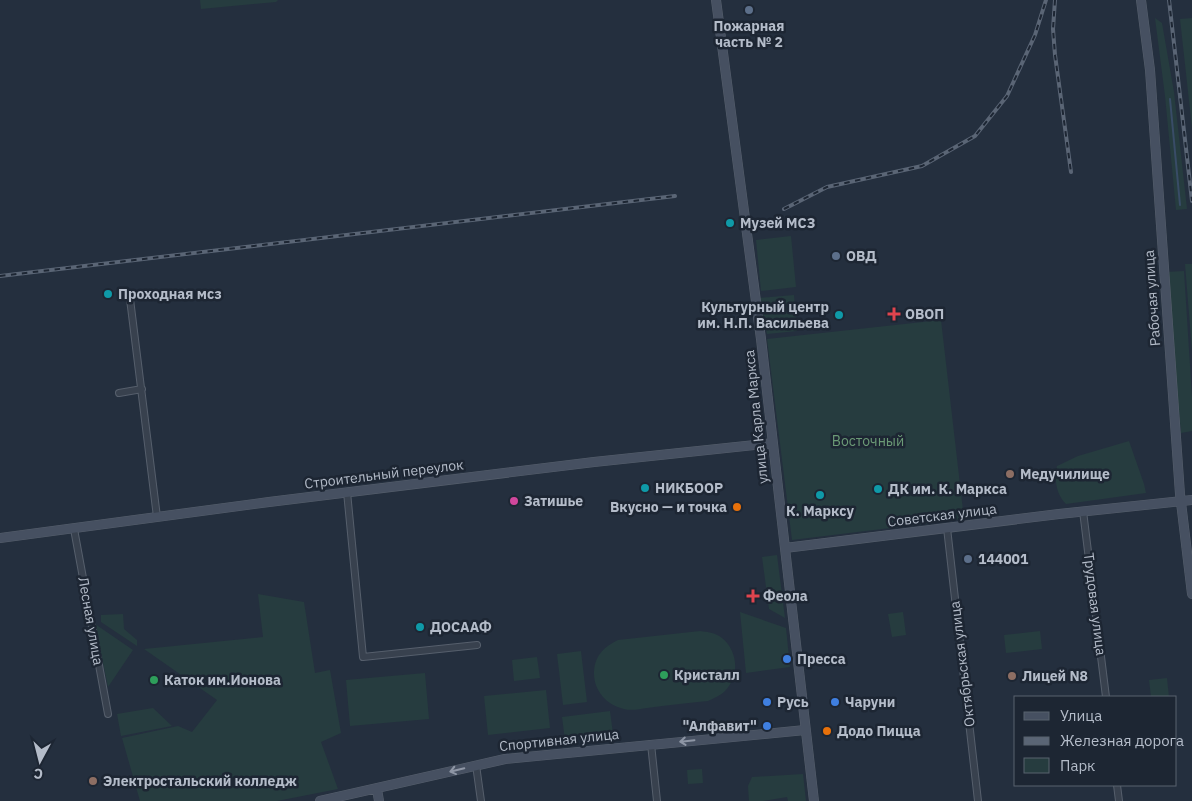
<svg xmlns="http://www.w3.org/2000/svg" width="1192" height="801" font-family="'IBM Plex Sans',sans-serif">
	<rect width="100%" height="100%" fill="#242f3e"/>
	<path fill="#263c3f" d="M200 0H278L276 2 201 9Z
		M1155 18 1162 23 1174 92 1187 209 1176 210 1165 96Z
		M1192 18V128L1180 19Z
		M791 236 796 287 761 291 756 240Z
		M1185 264H1192V351Z
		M1184 271 1192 397V431L1181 433 1166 272Z
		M794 295 797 331 767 334 759 298Z
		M941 320 964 519 792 540 767 339Z
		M1129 441 1144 484 1146 493 1066 504C1056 494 1054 480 1057 466L1078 456Z
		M777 555 785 618 769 609 762 557Z
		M258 594 304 602 315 673 330 670 341 733 321 742 338 789 277 801H140L122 738 178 726 192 732 217 700 144 649 263 637Z
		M740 612 786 628 790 667 746 673Z
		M903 612 906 635 892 637 888 614Z
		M123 614 124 629 137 640V646L101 622V615Z
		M95 624 133 650 108 687Z
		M700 631C708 632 716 633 722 638 738 651 740 676 725 691 720 696 714 698 708 701 688 703 667 705 647 708 640 709 631 711 624 709 606 705 593 690 594 671 595 655 605 646 618 640Z
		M1040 631 1042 649 1006 653 1004 635Z
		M581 651 587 702 563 705 557 654Z
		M537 657 540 678 514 681 512 660Z
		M425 673 429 719 350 726 346 680Z
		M1167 678 1169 697H1151L1149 680Z
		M546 690 550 728 488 735 484 696Z
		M153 708 172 726 121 736 117 714Z
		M610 711 613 734 565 740 562 717Z
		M702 769 703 783 688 784 687 770Z
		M803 774 806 801H788L787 797 763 801H749L748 786 752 777Z"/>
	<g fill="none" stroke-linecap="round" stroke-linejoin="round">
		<path stroke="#394c67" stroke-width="2" d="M1170 99 1180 205"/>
		<g stroke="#565f6c" stroke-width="8">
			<path id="street" d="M130 299 157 517
				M119 393 142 389
				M347 492 363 657 477 645
				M1083 511 1106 697
				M947 528 978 801
				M74 529 108 714
				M651 744 657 801
				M476 765 481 801
				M1117 785 1119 801"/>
		</g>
		<g stroke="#565f6c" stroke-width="10">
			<path id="secondary" d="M716 0 761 339 814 801
				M1141 0 1150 70 1180 494 1192 594
				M0 538 269 502 594 462 773 443
				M785 548 1059 514 1192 500
				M377 789 379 801
				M320 801 505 759 805 730"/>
		</g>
		<use href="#street" stroke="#38414e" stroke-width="6"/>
		<use href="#secondary" stroke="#465061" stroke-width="9"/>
		<g stroke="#5a6575" stroke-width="4">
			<path id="rail" d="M1055 0 1053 29 1055 55 1071 172
				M1169 0 1192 201
				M784 209 827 187 922 166 975 136 1007 96 1035 35 1046 0
				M0 276 675 196"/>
		</g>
		<use href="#rail" stroke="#1d2633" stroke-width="2" stroke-dasharray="5.5" stroke-linecap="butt"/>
	</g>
	<defs><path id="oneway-shaft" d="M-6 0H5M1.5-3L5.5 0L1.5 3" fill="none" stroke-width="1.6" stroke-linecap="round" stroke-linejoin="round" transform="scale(1.25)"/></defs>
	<g stroke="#8e96a5">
		<use href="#oneway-shaft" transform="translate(687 741) rotate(174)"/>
		<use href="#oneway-shaft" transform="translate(457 770) rotate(167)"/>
	</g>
	<g fill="#5c6f8a" stroke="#1d2633" stroke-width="2">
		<circle cx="749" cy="10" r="5"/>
		<circle cx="836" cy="256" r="5"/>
		<circle cx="968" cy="559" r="5"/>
	</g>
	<g fill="#0f9aa8" stroke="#1d2633" stroke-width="2">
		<circle cx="730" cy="223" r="5"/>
		<circle cx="108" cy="294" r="5"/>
		<circle cx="839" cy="315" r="5"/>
		<circle cx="645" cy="488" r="5"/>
		<circle cx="878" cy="489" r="5"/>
		<circle cx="820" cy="495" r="5"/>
		<circle cx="420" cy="627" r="5"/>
	</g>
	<g fill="#e0444e" stroke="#1d2633" stroke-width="2">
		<path d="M891.5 306.5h5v5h5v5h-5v5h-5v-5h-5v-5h5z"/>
		<path d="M750.5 588.5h5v5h5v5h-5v5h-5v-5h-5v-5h5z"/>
	</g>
	<g fill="#8d6e63" stroke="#1d2633" stroke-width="2">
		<circle cx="1010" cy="474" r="5"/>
		<circle cx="1012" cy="676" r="5"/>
		<circle cx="93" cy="781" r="5"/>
	</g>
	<circle fill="#d1479c" stroke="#1d2633" stroke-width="2" cx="514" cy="501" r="5"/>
	<g fill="#e8710a" stroke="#1d2633" stroke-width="2">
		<circle cx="737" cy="507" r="5"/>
		<circle cx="827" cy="731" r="5"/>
	</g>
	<g fill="#3f7fe0" stroke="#1d2633" stroke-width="2">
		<circle cx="787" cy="659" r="5"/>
		<circle cx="767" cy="702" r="5"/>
		<circle cx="835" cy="702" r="5"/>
		<circle cx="767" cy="726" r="5"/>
	</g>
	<g fill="#2e9e5b" stroke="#1d2633" stroke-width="2">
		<circle cx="664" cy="675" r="5"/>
		<circle cx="154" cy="680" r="5"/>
	</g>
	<g text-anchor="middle" stroke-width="5" stroke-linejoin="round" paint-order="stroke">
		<g font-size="14" font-weight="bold" fill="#b4bcc9" stroke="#1d2633" text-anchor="start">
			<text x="749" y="31" text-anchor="middle">Пожарная<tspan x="749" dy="16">часть № 2</tspan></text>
			<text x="740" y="228">Музей МСЗ</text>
			<text x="846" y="261">ОВД</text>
			<text x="118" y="299">Проходная мсз</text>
			<text x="829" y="312" text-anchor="end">Культурный центр<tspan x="829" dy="16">им. Н.П. Васильева</tspan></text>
			<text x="905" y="319">ОВОП</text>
			<text x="1020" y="479">Медучилище</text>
			<text x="655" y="493">НИКБООР</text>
			<text x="888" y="494">ДК им. К. Маркса</text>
			<text x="524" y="506">Затишье</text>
			<text x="727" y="512" text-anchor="end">Вкусно — и точка</text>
			<text x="820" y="516" text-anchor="middle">К. Марксу</text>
			<text x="978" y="564">144001</text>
			<text x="763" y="601">Феола</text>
			<text x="430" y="632">ДОСААФ</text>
			<text x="797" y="664">Пресса</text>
			<text x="674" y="680">Кристалл</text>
			<text x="1022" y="681">Лицей N8</text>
			<text x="164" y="685">Каток им.Ионова</text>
			<text x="777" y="707">Русь</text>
			<text x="845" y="707">Чаруни</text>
			<text x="757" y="731" text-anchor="end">"Алфавит"</text>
			<text x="837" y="736">Додо Пицца</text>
			<text x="103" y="786">Электростальский колледж</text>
		</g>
		<g font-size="14" fill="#b4bcc9" stroke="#1d2633">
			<text transform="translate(1152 298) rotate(-94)" y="5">Рабочая улица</text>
			<text transform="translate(756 417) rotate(-96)" y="5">улица Карла Маркса</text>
			<text transform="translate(384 474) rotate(-7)" y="5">Строительный переулок</text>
			<text transform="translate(942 515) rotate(-7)" y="5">Советская улица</text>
			<text transform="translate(1095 604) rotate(83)" y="5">Трудовая улица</text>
			<text transform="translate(91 621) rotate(80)" y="5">Лесная улица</text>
			<text transform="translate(962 664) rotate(-97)" y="5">Октябрьская улица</text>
			<text transform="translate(559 740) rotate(-6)" y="5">Спортивная улица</text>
		</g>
		<g font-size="14" fill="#6b9a76" stroke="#1d2633">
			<text x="868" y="446">Восточный</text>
		</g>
	</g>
	<rect x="1014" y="696" width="162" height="90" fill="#1d2633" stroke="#59626f"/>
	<rect x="1024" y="712" width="25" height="8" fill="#465061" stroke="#59626f"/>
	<text x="1060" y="721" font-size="15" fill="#b4bcc9">Улица</text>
	<rect x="1024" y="737" width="25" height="8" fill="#5a6575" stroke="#59626f"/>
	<text x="1060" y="746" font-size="15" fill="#b4bcc9">Железная дорога</text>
	<rect x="1024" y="758" width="25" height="15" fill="#263c3f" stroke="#59626f"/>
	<text x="1060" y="771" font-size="15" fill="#b4bcc9">Парк</text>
	<g transform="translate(40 761) rotate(187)" stroke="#1d2633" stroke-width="4" paint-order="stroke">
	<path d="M0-4L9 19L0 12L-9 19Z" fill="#b4bcc9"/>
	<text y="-8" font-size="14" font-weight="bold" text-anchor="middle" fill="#b4bcc9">С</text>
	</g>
</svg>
